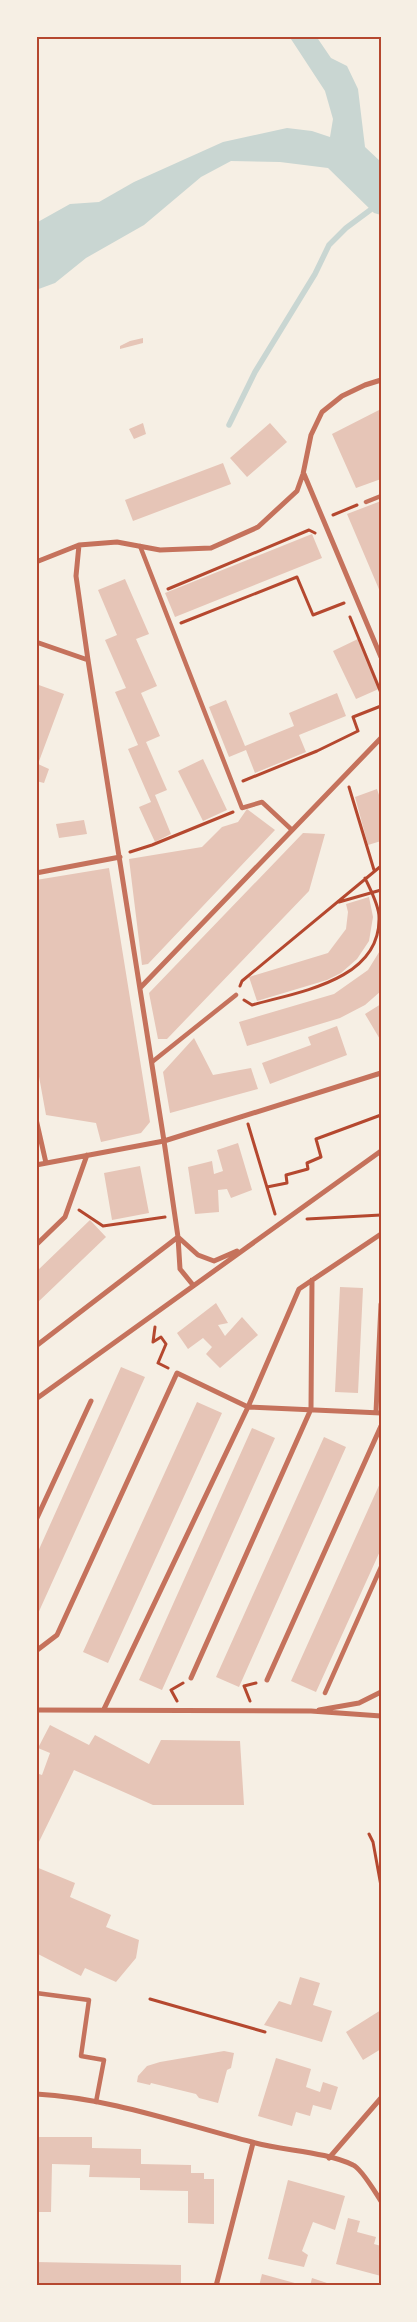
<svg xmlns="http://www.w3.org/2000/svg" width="417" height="2322" font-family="'Roboto Condensed',sans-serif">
	<rect width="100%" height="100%" fill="#f6efe4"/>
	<path fill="#c9d6d2" d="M289 36H316L331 58 347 66 358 89 365 147 381 162V215L374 213 328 168 280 162 231 161 201 177 144 225 86 258 55 283 36 290V223L70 204 99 202 134 182 223 142 287 128 312 131 330 137 333 119 325 91Z"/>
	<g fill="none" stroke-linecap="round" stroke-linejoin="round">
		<path stroke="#c9d6d2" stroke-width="5.5" d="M229 425 255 372 315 274 329 245 346 228 381 202"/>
	</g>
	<path fill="#e6c5b7" d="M143 338V343L120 349V346L130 341Z
		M381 409V479L356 488 332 434Z
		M143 423 146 434 134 439 129 429Z
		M270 423 287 442 247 477 230 458Z
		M223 463 231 484 133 521 125 500Z
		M381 501V594L347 514Z
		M312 534 322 558 175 617 165 593Z
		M125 579 149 634 136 639 157 686 141 693 160 736 146 742 167 790 155 795 171 834 155 842 139 807 151 802 128 749 138 745 115 692 126 688 105 640 117 635 98 590Z
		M360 638 381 688 356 699 333 651Z
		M36 684 64 694 38 764 49 769 44 783 36 781Z
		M337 693 346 716 299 735 306 752 255 773 246 750 229 757 209 707 226 700 245 746 294 726 289 713Z
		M203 759 227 810 203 821 178 771Z
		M377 789 381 801V841L368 845 355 797Z
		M247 809 275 830 148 964 142 965 129 859 202 847 222 827 238 822Z
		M84 820 87 834 59 838 56 824Z
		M303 833 325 834 309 891 167 1039H158L149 993Z
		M109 868 150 1122 141 1133 101 1142 96 1123 46 1115 36 1060V880Z
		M369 897 373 917 369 941 357 959 341 973 327 980 257 1001 249 977 328 953 346 929 348 912 346 904Z
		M381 949V991L365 1005 340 1018 247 1046 239 1022 334 994 368 970Z
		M381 1004V1041L365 1014Z
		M337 1026 347 1055 270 1084 262 1063 311 1045 308 1037Z
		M194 1038 213 1075 251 1068 258 1089 170 1113 163 1072Z
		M238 1143 252 1190 231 1198 227 1189 218 1190 219 1212 195 1214 188 1167 212 1161 214 1174 223 1171 217 1150Z
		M140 1166 149 1213 112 1220 104 1173Z
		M90 1220 106 1237 36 1304V1272Z
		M340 1287 363 1288 358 1393 335 1392Z
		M216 1303 228 1323 218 1325 225 1336 242 1317 258 1335 220 1368 206 1354 212 1347 203 1338 188 1349 177 1333Z
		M121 1367 145 1377 36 1618V1556Z
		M197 1402 222 1413 108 1663 83 1652Z
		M252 1428 275 1438 162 1690 139 1680Z
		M324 1437 346 1447 239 1687 216 1677Z
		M381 1481V1549L316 1692 291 1681Z
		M50 1725 89 1745 95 1735 149 1764 161 1740 240 1741 244 1805H153L74 1770 36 1848V1773L42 1775 50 1753 38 1748Z
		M36 1867 75 1883 70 1897 111 1915 106 1927 139 1940 136 1958 116 1982 85 1968 81 1976 36 1953Z
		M300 1977 320 1983 313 2005 332 2011 322 2042 264 2025 279 2001 291 2005Z
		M381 2010V2049L363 2060 346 2032Z
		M224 2051 234 2053 231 2068 227 2070 218 2103 199 2098 196 2094 151 2083 150 2085 137 2082 138 2076 147 2066 160 2062Z
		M276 2058 311 2069 306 2087 320 2092 323 2082 338 2087 331 2110 313 2105 310 2116 296 2112 292 2126 258 2116Z
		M36 2137H92V2148L141 2149V2164L191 2165V2173H204V2179H214V2224L188 2223V2191L140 2190V2178L89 2177 90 2165 52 2164 51 2212H36Z
		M288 2180 345 2196 335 2230 313 2222 302 2251 308 2255 304 2267 268 2259Z
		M348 2218 360 2221 357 2232 376 2237 374 2244 381 2246V2276L336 2264Z
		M36 2262 181 2265V2286H36Z
		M262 2274 302 2285V2286H259Z
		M312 2278 327 2283 326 2286H310Z"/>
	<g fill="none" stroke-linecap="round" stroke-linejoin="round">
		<path stroke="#b5482f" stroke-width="3" d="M333 515 357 505
			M168 589 309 530 315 533
			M350 617 381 693
			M181 623 297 577 313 615 344 603
			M243 781 317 751 358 731 353 717 381 706
			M349 787 374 870
			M130 852 152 845 233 812
			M339 902 381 890
			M240 986 242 981 381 866
			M244 1000 252 1005C297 992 381 981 379 917 379 905 370 889 365 878
			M248 1124 275 1214
			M267 1187 287 1183 286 1175 308 1169 307 1163 321 1157 316 1139 381 1115
			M79 1210 103 1226 165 1217
			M307 1219 381 1215
			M155 1327 153 1342 161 1337 166 1344 158 1363 168 1368
			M177 1701 171 1690 183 1683
			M250 1701 244 1686 256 1683
			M369 1834 373 1842 381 1886
			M150 1999 265 2032"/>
		<path stroke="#c5725c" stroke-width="4.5" d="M366 502 381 496
			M140 546 242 808 262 802 292 830
			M152 1062 236 995
			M325 1693 381 1567
			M36 1993 89 2000 81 2056 104 2060 96 2102"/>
		<path stroke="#c5725c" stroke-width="5" d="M304 474 381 657
			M79 545 76 576 88 660 164 1141 178 1237 180 1269 193 1285
			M36 562 79 545 117 542 160 550 211 548 258 527 297 491 303 474 311 435 322 412 342 396 365 385 381 380
			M36 642 88 660
			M36 873 120 857
			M140 988 381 738
			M36 1119 46 1163
			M36 1165 164 1141 381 1073
			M178 1237 198 1255 214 1261 237 1251
			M36 1245 65 1217 87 1155
			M36 1346 178 1237
			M36 1399 381 1151
			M376 1412 381 1304
			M36 1520 91 1401
			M36 1651 57 1635 177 1373 248 1407 381 1413
			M191 1678 311 1409 312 1280
			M267 1680 381 1426
			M104 1709 248 1407 299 1289 381 1234
			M36 1710 311 1711 381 1716
			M319 1710 359 1703 381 1692
			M36 2094C110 2098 181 2124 252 2142 283 2151 324 2151 353 2165 361 2168 375 2192 381 2201
			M329 2158 381 2098
			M216 2286 253 2143"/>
	</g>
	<rect width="417" height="2322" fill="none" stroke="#f6efe4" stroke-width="75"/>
	<rect x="38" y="38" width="342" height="2246" fill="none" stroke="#b5482f" stroke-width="2"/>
</svg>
